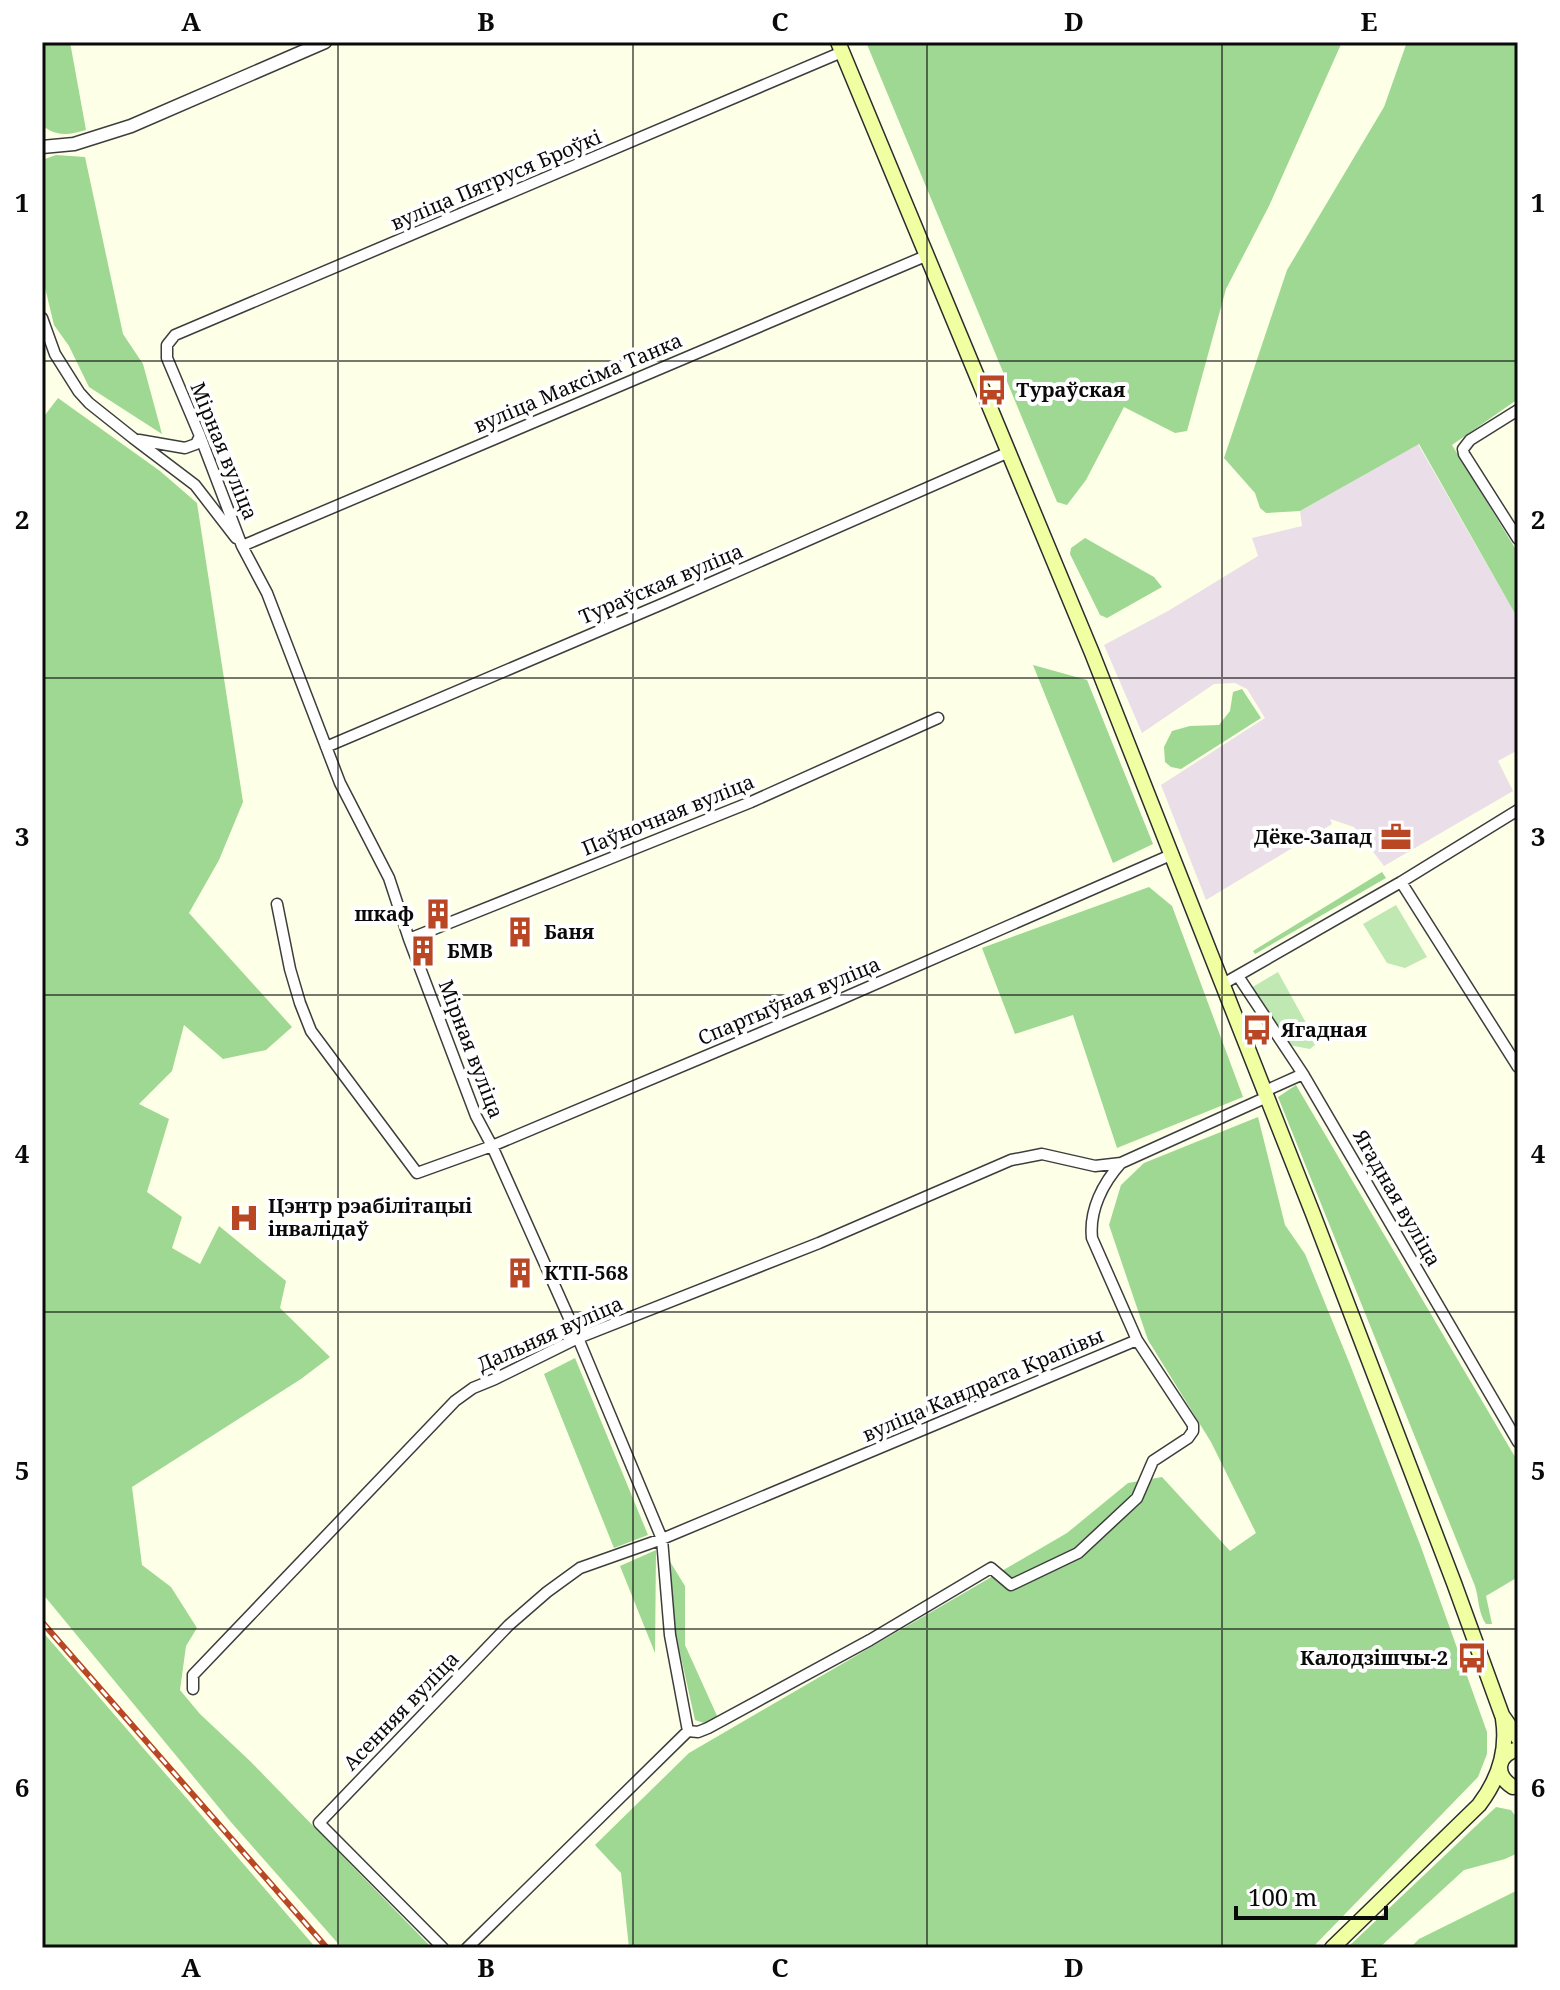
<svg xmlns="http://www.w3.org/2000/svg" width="1560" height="1990" font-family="'Noto Serif',serif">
	<rect width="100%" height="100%" fill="#fdffe7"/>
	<path fill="#eadee8" d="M1418 444 1518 619V750L1498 761 1513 791 1384 866 1354 827 1330 819 1332 824 1206 900 1161 785 1265 718 1247 689 1235 683 1214 684 1142 733 1104 645 1168 611 1258 556 1252 538 1302 526 1300 511Z"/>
	<path fill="#bfe8b2" d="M1396 905 1427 957 1405 968 1387 963 1363 924Z
		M1278 972 1317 1043 1310 1049 1289 1045 1251 988Z"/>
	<path fill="#9ed892" d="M42 42H70L86 130C69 135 56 137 42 125Z
		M866 42H1342L1269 206 1226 289 1187 431 1175 433 1124 407 1086 480 1067 505 1057 502Z
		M1407 42H1518V399L1452 445 1518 553V619L1419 444 1300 511 1266 513 1260 508 1255 493 1224 458 1287 270 1384 107Z
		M56 155 85 157 123 334 143 364 162 434 89 387 69 346 54 325 42 275V160Z
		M58 398 160 471 197 503 243 802 219 860 189 913 292 1027 266 1050 223 1059 184 1025 172 1071 139 1104 169 1119 147 1192 182 1217 172 1248 200 1264 219 1226 286 1281 280 1308 330 1357 301 1379 132 1487 142 1565 171 1587 197 1628 186 1646 180 1690 200 1714 250 1761 432 1948H342L230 1821 42 1593V419Z
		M1085 538 1154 577 1162 587 1107 618 1100 615 1070 554 1071 548Z
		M1033 665 1087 680 1153 844 1113 863Z
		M1242 689 1261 718 1181 769 1171 767 1165 762 1164 747 1172 731 1190 726 1219 725 1230 711 1233 692Z
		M1382 872 1386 878 1255 954 1253 951Z
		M1149 887 1172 906 1243 1097 1117 1148 1073 1015 1015 1034 982 948Z
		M1296 1085 1518 1462V1577L1486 1596 1492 1624H1486C1478 1613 1479 1598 1475 1586L1278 1097Z
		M1258 1117 1285 1225 1305 1254 1349 1362 1421 1547 1487 1732V1754L1478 1777 1312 1948H629L621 1873 595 1845 689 1753 1067 1533 1128 1483 1162 1477 1230 1551 1256 1533 1211 1442 1148 1340 1109 1225 1121 1185 1144 1163Z
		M575 1358 648 1535 614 1548 544 1374Z
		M656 1550 655 1653 620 1566Z
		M669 1560 685 1586V1645L718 1718 707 1724 695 1720 674 1626Z
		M42 1631 316 1948H42Z
		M1496 1807 1511 1810 1518 1820V1853L1505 1859 1464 1870 1379 1948H1347Z
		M1518 1890V1948H1410L1419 1939Z"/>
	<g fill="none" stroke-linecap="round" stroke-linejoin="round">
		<g stroke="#3d3d3d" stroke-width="13">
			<path id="minor" d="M42 318 55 354 79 392 89 403 133 438 195 485 236 538
				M1518 410 1470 440 1463 449 1464 454 1518 539
				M139 440 185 448 196 444 200 436
				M242 546 928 255
				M326 747 667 602 1009 452
				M1401 882 1518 1067
				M277 904 290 969 300 1003 311 1031 417 1173 492 1146 832 1003 1173 854
				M409 939 751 802 938 718
				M1238 976 1303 1074 1518 1442
				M1223 984 1401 882 1518 810
				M1265 1091 1303 1074
				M193 1689V1675L455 1401 473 1388 495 1379 578 1338 819 1243 1011 1160 1042 1154 1095 1166 1121 1163
				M688 1731 670 1635 662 1539 578 1338 492 1146 476 1116 409 939 389 878 340 783 267 593 242 546 200 436 167 358V345L175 335 842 52
				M688 1731 698 1732 708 1728 870 1640 991 1568 1011 1585 1078 1553 1137 1498 1153 1461 1188 1438 1193 1431V1425L1137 1340 1092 1238C1089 1210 1103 1183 1121 1163L1267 1097
				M443 1948 319 1823 509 1625 547 1592 580 1568 662 1539 1137 1340
				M467 1948 688 1731"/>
		</g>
		<g stroke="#3d3d3d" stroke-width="15">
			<path id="tertiary" d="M42 147 74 144 131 126 325 42"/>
		</g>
		<g stroke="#2c2c2c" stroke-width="17">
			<path id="secondary" d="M838 42 1092 653 1313 1214 1454 1583 1502 1715 1518 1738
				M1513 1787C1494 1775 1496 1755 1518 1749
				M1332 1948 1479 1805C1498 1780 1508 1751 1503 1719"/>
		</g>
		<use href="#minor" stroke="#fff" stroke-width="10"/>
		<use href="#tertiary" stroke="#fff" stroke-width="12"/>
		<use href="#secondary" stroke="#efffa2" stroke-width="14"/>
		<g stroke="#b94724" stroke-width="6">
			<path id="rail" d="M42 1622 327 1948"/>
		</g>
		<use href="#rail" stroke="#fff" stroke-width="3" stroke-dasharray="9" stroke-linecap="butt"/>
	</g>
	<path fill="none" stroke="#0a0a0a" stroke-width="2" stroke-opacity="0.55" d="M338 42V1948M633 42V1948M927 42V1948M1222 42V1948M42 361H1518M42 678H1518M42 995H1518M42 1312H1518M42 1629H1518"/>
	<defs>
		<g id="bus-bare" transform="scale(2.4)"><path d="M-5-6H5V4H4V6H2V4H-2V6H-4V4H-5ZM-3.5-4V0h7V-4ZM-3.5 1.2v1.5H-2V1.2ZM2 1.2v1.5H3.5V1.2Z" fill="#b94724" stroke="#fff" stroke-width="2.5" paint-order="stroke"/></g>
		<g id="office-bare" transform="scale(2.4)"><path d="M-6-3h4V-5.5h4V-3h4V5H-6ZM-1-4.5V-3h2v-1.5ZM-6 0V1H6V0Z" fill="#b94724" stroke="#fff" stroke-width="2.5" paint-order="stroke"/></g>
		<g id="building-bare" transform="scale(2.4)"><path d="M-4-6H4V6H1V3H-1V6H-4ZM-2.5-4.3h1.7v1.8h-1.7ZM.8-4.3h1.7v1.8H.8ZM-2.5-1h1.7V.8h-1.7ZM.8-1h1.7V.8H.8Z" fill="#b94724" stroke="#fff" stroke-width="2.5" paint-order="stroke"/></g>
		<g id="hospital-bare" transform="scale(2.4)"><path d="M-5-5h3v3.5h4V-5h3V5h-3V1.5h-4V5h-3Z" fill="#b94724" stroke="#fff" stroke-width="2.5" paint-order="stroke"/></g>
	</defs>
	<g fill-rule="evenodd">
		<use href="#bus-bare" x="992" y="390"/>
		<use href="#office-bare" x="1396" y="837"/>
		<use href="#building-bare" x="438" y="914"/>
		<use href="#building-bare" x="520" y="932"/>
		<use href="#building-bare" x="423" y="951"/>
		<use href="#bus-bare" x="1257" y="1030"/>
		<use href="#hospital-bare" x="244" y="1218"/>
		<use href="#building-bare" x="520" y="1273"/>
		<use href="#bus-bare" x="1472" y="1658"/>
	</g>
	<g text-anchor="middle" stroke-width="8" stroke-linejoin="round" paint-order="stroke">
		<g font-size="20" fill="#0a0a0a" stroke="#fff">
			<text transform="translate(496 180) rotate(-23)" y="7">вуліца Пятруся Броўкі</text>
			<text transform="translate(578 383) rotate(-23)" y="7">вуліца Максіма Танка</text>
			<text transform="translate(224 451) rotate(68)" y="7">Мірная вуліца</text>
			<text transform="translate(661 584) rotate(-23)" y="7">Тураўская вуліца</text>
			<text transform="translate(668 815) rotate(-22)" y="7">Паўночная вуліца</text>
			<text transform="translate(789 1001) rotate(-23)" y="7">Спартыўная вуліца</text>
			<text transform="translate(471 1049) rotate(69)" y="7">Мірная вуліца</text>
			<text transform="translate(1397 1198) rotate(60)" y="7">Ягадная вуліца</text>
			<text transform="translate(550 1334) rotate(-24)" y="7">Дальняя вуліца</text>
			<text transform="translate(983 1385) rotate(-23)" y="7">вуліца Кандрата Крапівы</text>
			<text transform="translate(401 1711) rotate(-46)" y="7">Асенняя вуліца</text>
		</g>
		<g font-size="20" font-weight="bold" fill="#0a0a0a" stroke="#fff" text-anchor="start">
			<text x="1016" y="397">Тураўская</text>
			<text x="1372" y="844" text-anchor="end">Дёке-Запад</text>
			<text x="414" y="921" text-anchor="end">шкаф</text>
			<text x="544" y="939">Баня</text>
			<text x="447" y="958">БМВ</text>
			<text x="1281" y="1037">Ягадная</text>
			<text x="268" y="1213">Цэнтр рэабілітацыі<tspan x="268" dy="23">інвалідаў</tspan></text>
			<text x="544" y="1280">КТП-568</text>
			<text x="1448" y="1665" text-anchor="end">Калодзішчы-2</text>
		</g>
	</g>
	<rect width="1560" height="1990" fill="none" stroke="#ffffff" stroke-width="88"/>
	<path d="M1236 1906v12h150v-12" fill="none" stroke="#0a0a0a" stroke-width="4"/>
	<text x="1248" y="1906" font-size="24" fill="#0a0a0a" stroke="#ffffff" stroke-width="6" paint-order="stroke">100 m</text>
	<rect x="44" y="44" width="1472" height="1902" fill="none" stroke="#0a0a0a" stroke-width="3"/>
	<g font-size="26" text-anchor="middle" font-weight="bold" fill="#0a0a0a">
		<text x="191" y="31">A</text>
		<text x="486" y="31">B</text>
		<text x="780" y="31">C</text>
		<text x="1074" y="31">D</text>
		<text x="1369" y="31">E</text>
		<text x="22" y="212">1</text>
		<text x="1538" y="212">1</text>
		<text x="22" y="529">2</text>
		<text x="1538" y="529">2</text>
		<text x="22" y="846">3</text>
		<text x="1538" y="846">3</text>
		<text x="22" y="1163">4</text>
		<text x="1538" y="1163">4</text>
		<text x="22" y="1480">5</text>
		<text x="1538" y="1480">5</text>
		<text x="22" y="1797">6</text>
		<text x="1538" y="1797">6</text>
		<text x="191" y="1977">A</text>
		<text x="486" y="1977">B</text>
		<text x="780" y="1977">C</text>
		<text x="1074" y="1977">D</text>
		<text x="1369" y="1977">E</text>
	</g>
</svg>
